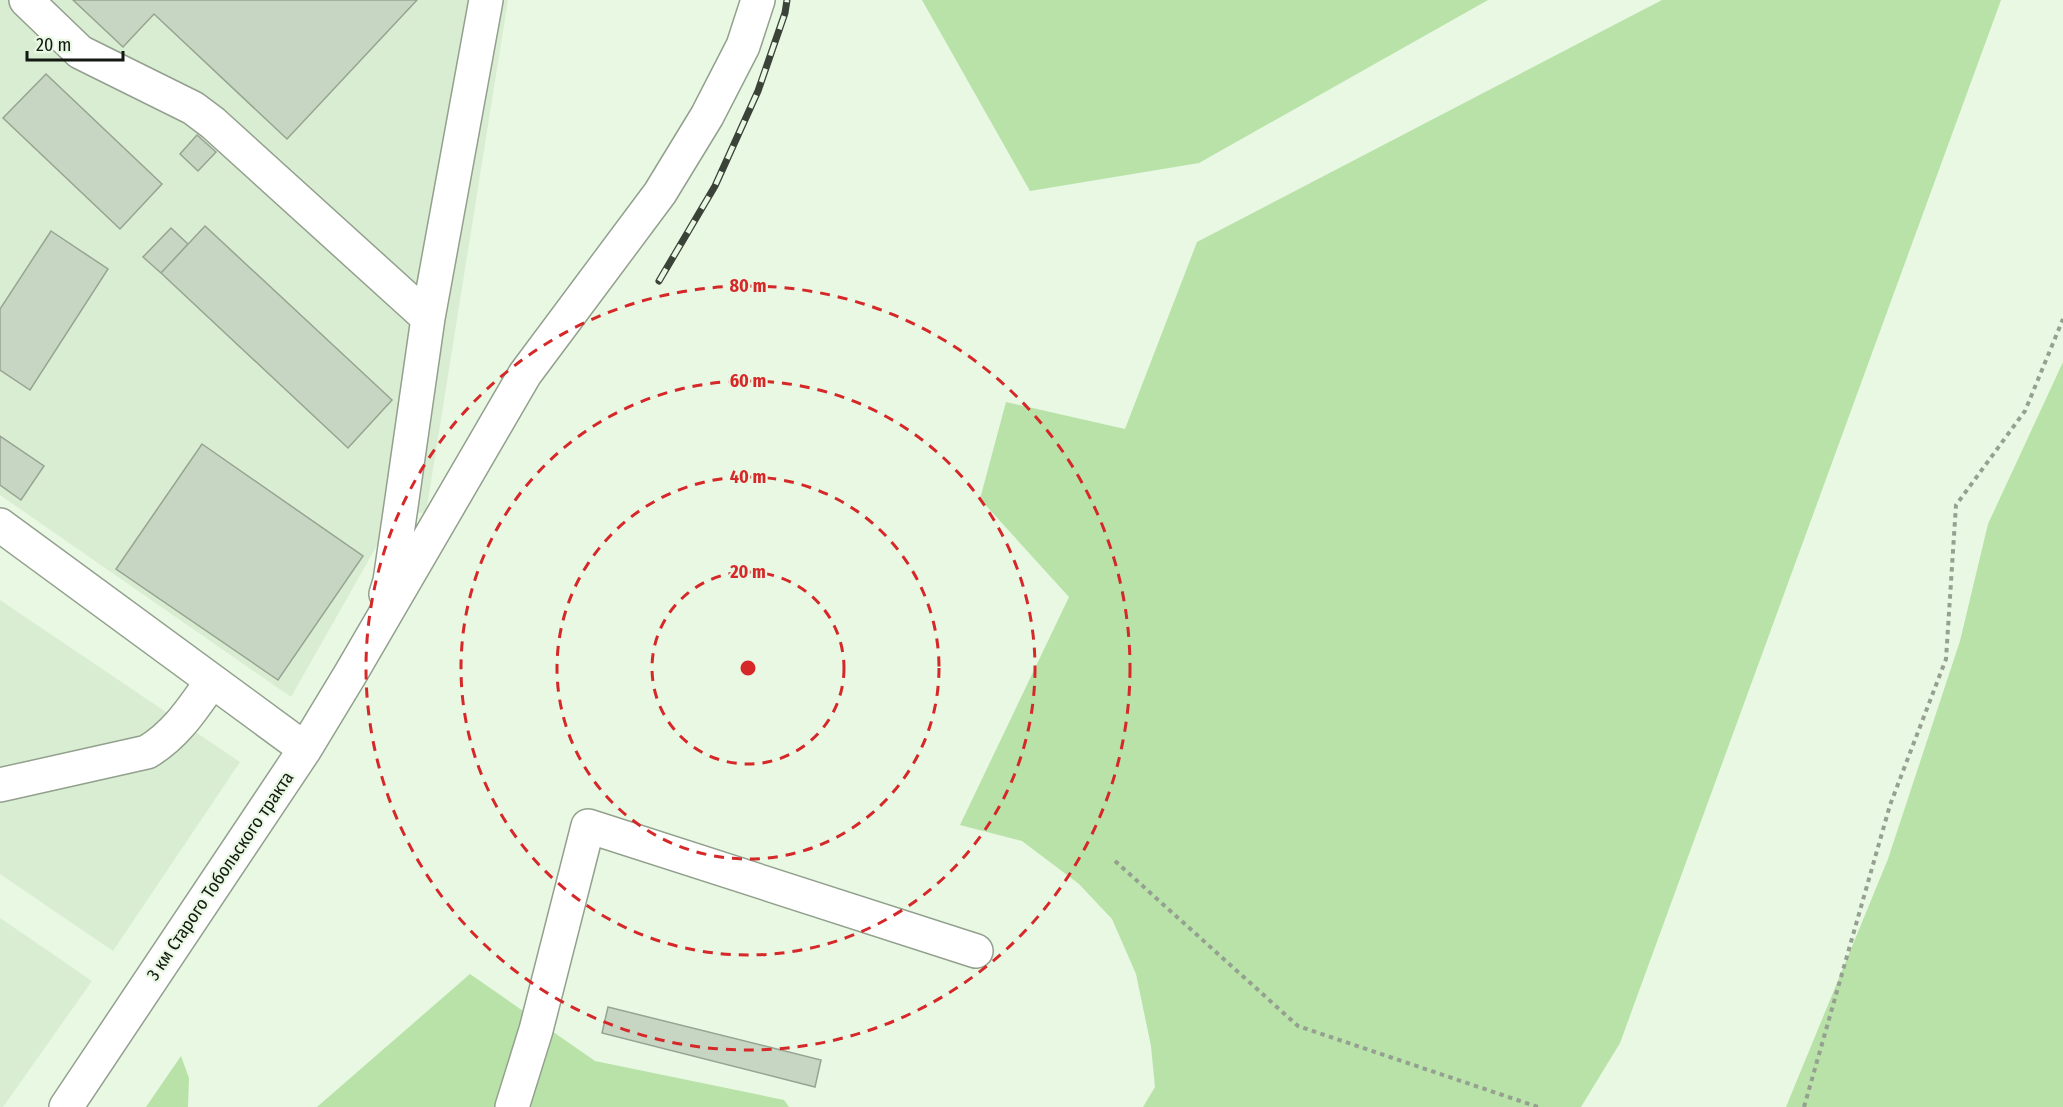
<svg xmlns="http://www.w3.org/2000/svg" width="2063" height="1107" font-family="'Fira Sans Condensed',sans-serif">
	<rect width="100%" height="100%" fill="#e8f8e3"/>
	<path fill="#d9edd2" d="M0 0H508L426 513H400L384 533 291 697 0 495Z
		M0 600 240 762 113 951 0 874Z
		M0 918 92 981 3 1107H0Z"/>
	<path fill="#b8e2a8" d="M922 0H1488L1199 163 1030 191Z
		M1662 0H2001L1620 1043 1581 1107H1143L1155 1087 1151 1046 1136 974 1112 919 1079 884 1022 841 960 825 1069 597 980 499 1006 402 1125 429 1197 242Z
		M2063 362V1107H1786L1888 859 1960 641 1988 524Z
		M470 974 595 1061 784 1100 789 1107H317Z
		M181 1056 189 1078 188 1107H146Z"/>
	<path fill="#c7d6c2" stroke="#96a491" stroke-width="1.5" d="M73 0H417L287 139 154 14 123 47Z
		M46 74 162 184 120 229 3 118Z
		M197 135 216 152 198 171 180 154Z
		M205 226 392 400 348 448 161 273Z
		M171 228 188 244 161 273 143 257Z
		M51 231 108 269 30 390 0 370V309Z
		M0 436 44 466 21 500 0 485Z
		M202 444 363 556 278 680 116 569Z
		M608 1007 821 1060 815 1087 602 1033Z"/>
	<g fill="none" stroke-linecap="round" stroke-linejoin="round">
		<g stroke="#92a08d" stroke-width="36">
			<path id="minor" d="M26 0 80 52 193 108 213 123 428 318
				M0 525 305 749
				M386 594 390 581 400 513 428 318 486 0
				M0 785 147 752C176 735 193 708 212 681
				M66 1107 305 749 351 673 525 374 660 193 707 116 743 46 758 0
				M512 1107 536 1030 588 826 976 951"/>
		</g>
		<path stroke="#95a091" stroke-width="4" stroke-dasharray="4.5 4.5" stroke-linecap="butt" d="M1115 861 1298 1026 1538 1107
			M1804 1107 1890 805 1946 659 1956 505 2025 411 2063 319"/>
		<use href="#minor" stroke="#fff" stroke-width="33"/>
		<g stroke="#3b4238" stroke-width="7">
			<path id="rail" d="M659 281 715 186 758 91 785 13 787 0"/>
		</g>
		<use href="#rail" stroke="#e8f8e3" stroke-width="4.5" stroke-dasharray="14" stroke-linecap="butt"/>
	</g>
	<g fill="none" stroke="#d62828" stroke-width="3" stroke-dasharray="10 8">
		<circle cx="748" cy="668" r="96"/>
		<circle cx="748" cy="668" r="191"/>
		<circle cx="748" cy="668" r="287"/>
		<circle cx="748" cy="668" r="382"/>
	</g>
	<g text-anchor="middle" stroke-width="4.5" stroke-linejoin="round" paint-order="stroke">
		<g font-size="18" fill="#131811" stroke="#e8f8e3">
			<text transform="translate(220 876) rotate(-56)" y="6">3 км Старого Тобольского тракта</text>
		</g>
	</g>
	<circle cx="748" cy="668" r="9" fill="#d62828" stroke="#e8f8e3" stroke-width="3"/>
	<g font-size="18" text-anchor="middle" font-weight="bold" fill="#d62828" stroke="#e8f8e3" stroke-width="4.5" stroke-linejoin="round" paint-order="stroke">
		<text x="748" y="292">80 m</text>
		<text x="748" y="387">60 m</text>
		<text x="748" y="483">40 m</text>
		<text x="748" y="578">20 m</text>
	</g>
	<path d="M27 51v9h96v-9" fill="none" stroke="#131811" stroke-width="3"/>
	<text x="36" y="51" font-size="18" fill="#131811" stroke="#e8f8e3" stroke-width="4.5" paint-order="stroke">20 m</text>
</svg>
